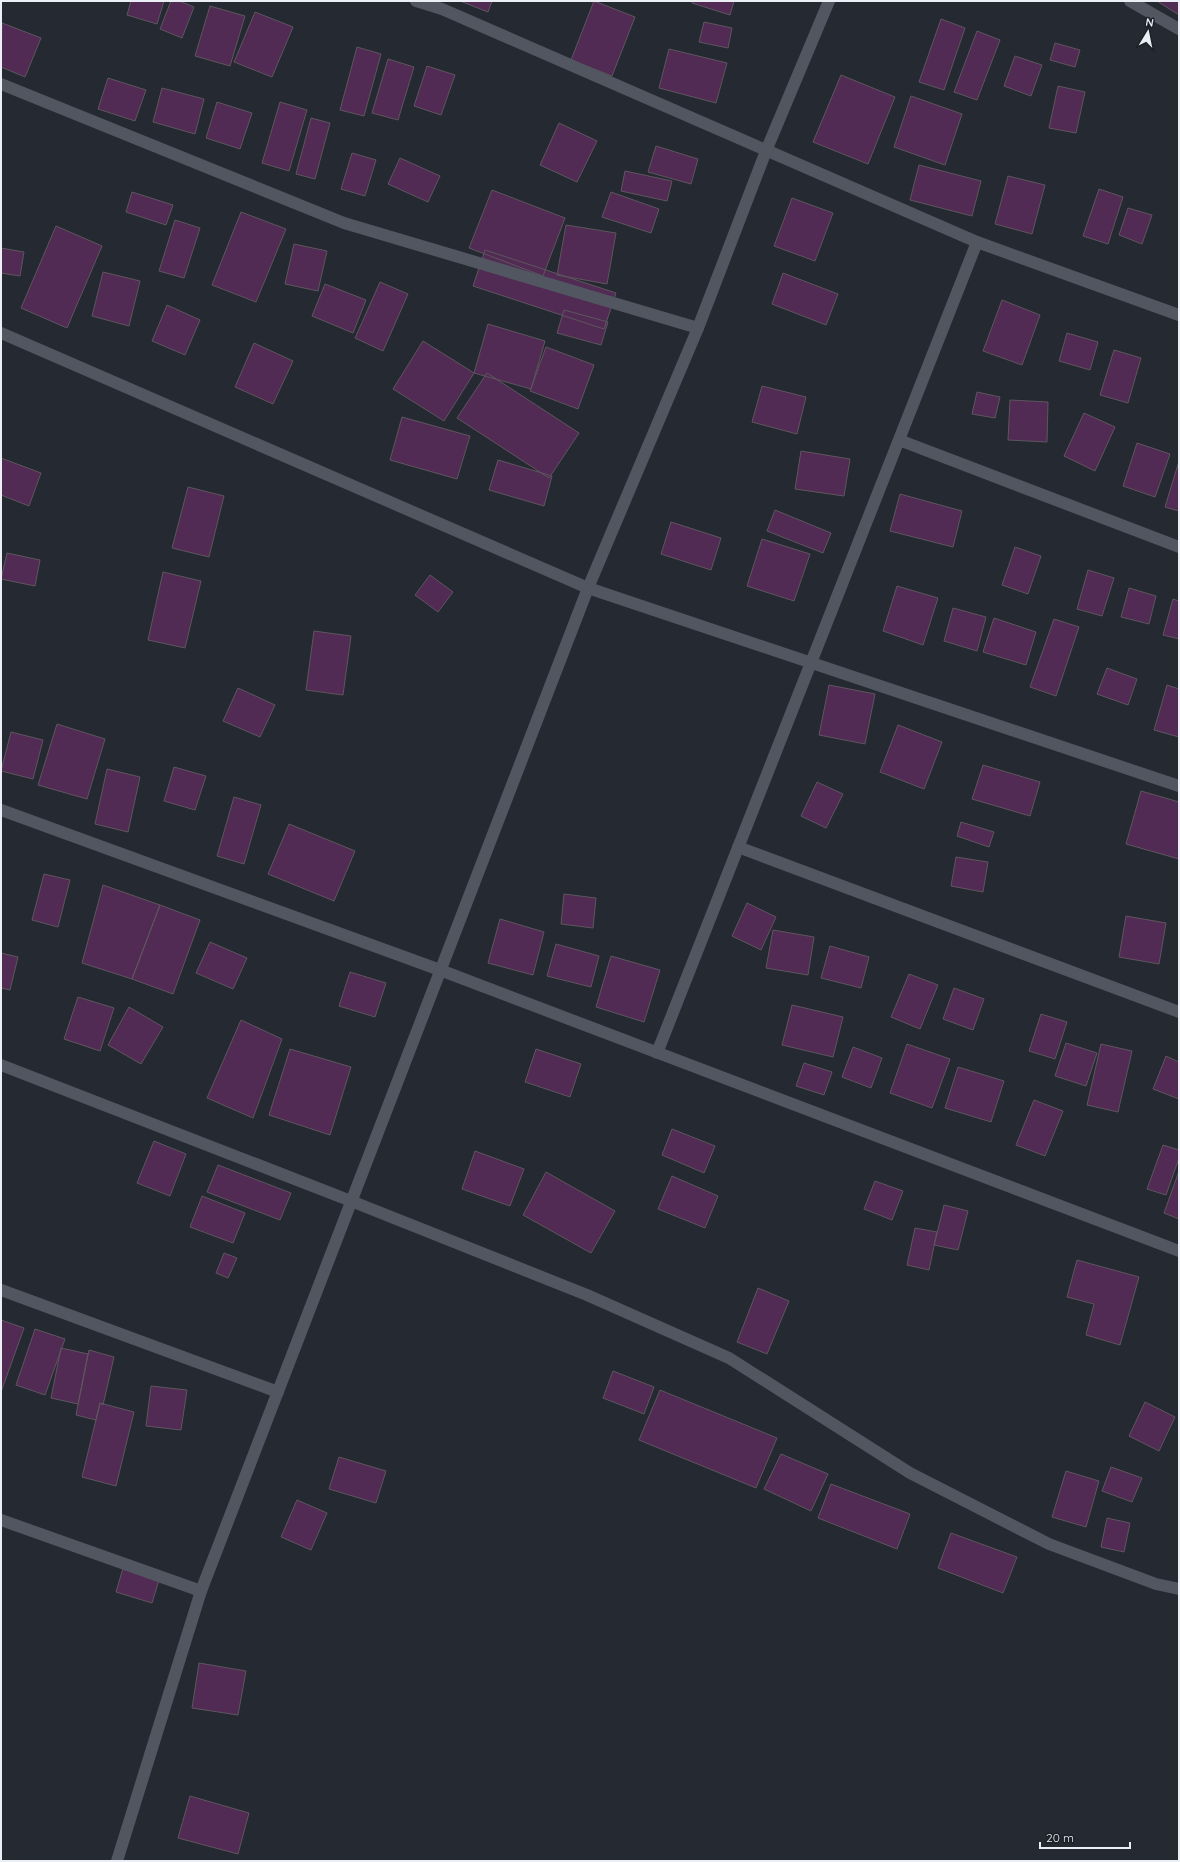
<svg xmlns="http://www.w3.org/2000/svg" width="1180" height="1862" font-family="Quicksand,sans-serif">
	<rect width="100%" height="100%" fill="#252932"/>
	<path fill="#512b54" stroke="#5e565e" d="M131 1H164L157 24 127 15Z
		M171 1H179L194 7 182 38 160 29Z
		M460 1H492L488 12Z
		M594 1 635 17 612 76 571 60Z
		M693 1H734L730 15 692 3Z
		M1157 1H1179V15Z
		M210 6 245 16 230 66 195 56Z
		M255 12 293 27 272 77 234 62Z
		M941 19 965 28 944 90 919 82Z
		M704 22 732 28 728 48 699 42Z
		M2 23 41 38 25 77 1 67Z
		M977 31 1000 40 977 100 954 92Z
		M1055 43 1080 50 1075 67 1050 60Z
		M357 47 381 54 364 116 340 110Z
		M669 49 727 63 716 103 659 88Z
		M1015 56 1042 65 1031 96 1004 86Z
		M388 59 414 67 398 120 372 113Z
		M427 66 455 75 441 115 414 106Z
		M841 75 895 97 868 164 813 142Z
		M108 78 146 90 135 121 98 109Z
		M1058 86 1085 92 1076 133 1049 128Z
		M162 88 204 99 195 134 153 122Z
		M911 96 962 114 945 165 894 147Z
		M217 102 252 113 240 149 206 138Z
		M280 102 307 110 289 171 262 163Z
		M311 118 330 123 315 179 296 174Z
		M559 123 597 141 577 182 540 165Z
		M656 146 698 159 691 184 648 172Z
		M352 153 376 160 365 196 341 189Z
		M400 158 440 176 428 202 388 184Z
		M919 165 981 181 972 216 910 200Z
		M625 171 672 181 667 201 621 191Z
		M1008 176 1045 185 1032 234 995 224Z
		M1099 189 1123 197 1108 244 1083 236Z
		M492 190 565 218 543 276 469 248Z
		M132 192 173 205 166 225 126 212Z
		M611 192 659 209 651 233 602 217Z
		M792 198 833 213 815 261 774 246Z
		M1128 208 1152 215 1142 244 1119 235Z
		M241 212 286 229 256 302 212 285Z
		M175 220 200 228 184 278 159 271Z
		M566 225 616 233 607 284 557 275Z
		M56 226 102 246 67 328 21 308Z
		M294 244 327 251 318 291 285 284Z
		M1 248 24 252 20 276 1 273Z
		M485 250 616 293 604 329 473 286Z
		M103 272 140 281 129 326 92 316Z
		M783 273 838 294 826 325 772 304Z
		M380 282 408 294 383 351 355 338Z
		M325 284 366 300 353 333 312 316Z
		M1002 300 1040 315 1022 365 983 351Z
		M167 305 200 320 185 355 152 341Z
		M564 310 608 322 601 345 557 333Z
		M488 324 545 341 531 389 474 373Z
		M1067 333 1098 342 1090 370 1059 361Z
		M423 341 474 373 444 421 393 389Z
		M254 343 293 361 273 404 235 387Z
		M546 347 594 365 578 409 530 391Z
		M1114 350 1141 358 1128 403 1100 395Z
		M487 373 579 433 549 478 457 418Z
		M762 386 806 397 797 434 752 422Z
		M977 392 1000 397 995 418 972 414Z
		M1010 400 1048 402 1047 442 1008 440Z
		M1084 413 1115 427 1095 471 1064 456Z
		M402 417 470 436 457 479 390 460Z
		M1137 443 1170 454 1155 497 1123 486Z
		M801 451 850 459 844 496 795 489Z
		M1 458 41 473 29 506 1 495Z
		M498 460 552 476 544 506 489 490Z
		M1179 461V511L1165 507Z
		M188 487 224 496 209 557 172 548Z
		M900 494 962 511 953 547 890 531Z
		M775 510 831 533 823 553 767 531Z
		M671 522 721 538 711 570 661 554Z
		M762 539 810 554 794 601 747 586Z
		M1015 547 1041 556 1028 594 1002 585Z
		M7 553 40 560 35 586 1 579Z
		M1088 570 1114 578 1102 616 1077 609Z
		M163 572 201 581 185 648 148 640Z
		M430 575 453 592 438 612 415 595Z
		M897 586 938 598 923 645 883 631Z
		M1129 588 1156 596 1149 624 1121 617Z
		M1173 599 1179 601V639L1163 635Z
		M953 608 986 617 977 651 944 641Z
		M994 618 1036 632 1026 665 983 652Z
		M1054 619 1079 627 1056 696 1030 687Z
		M314 631 351 636 343 695 306 690Z
		M1107 668 1137 679 1128 705 1097 694Z
		M829 685 875 694 865 744 819 735Z
		M1167 685 1179 689V737L1154 730Z
		M238 688 275 705 260 737 223 721Z
		M57 724 105 739 87 799 38 785Z
		M898 725 942 742 924 789 880 772Z
		M11 732 43 740 33 779 1 771Z
		M983 765 1040 782 1030 816 972 799Z
		M174 767 206 776 195 810 164 801Z
		M107 769 140 777 128 832 95 824Z
		M817 782 843 794 826 828 801 816Z
		M1141 791 1179 802V859L1126 844Z
		M234 797 261 805 244 864 217 856Z
		M961 822 994 832 989 847 957 836Z
		M289 824 355 851 334 901 268 874Z
		M956 857 988 862 983 892 951 886Z
		M44 874 70 880 58 927 32 920Z
		M103 885 160 905 132 979 82 963Z
		M564 894 596 898 593 928 561 924Z
		M747 903 776 917 761 950 732 936Z
		M160 905 200 920 173 994 132 979Z
		M1126 916 1166 923 1159 964 1119 957Z
		M500 919 544 932 533 975 488 963Z
		M773 930 814 937 808 975 766 968Z
		M210 942 247 958 233 989 196 973Z
		M556 944 599 956 591 987 547 976Z
		M830 946 869 957 861 988 821 978Z
		M1 953 18 957 10 990 1 988Z
		M611 956 660 970 644 1022 596 1007Z
		M350 972 386 983 375 1017 339 1006Z
		M909 974 938 985 920 1029 891 1017Z
		M954 988 984 999 973 1030 943 1019Z
		M78 997 114 1008 100 1051 64 1039Z
		M792 1005 843 1017 833 1057 782 1045Z
		M129 1007 163 1027 141 1064 108 1045Z
		M1041 1014 1067 1022 1055 1059 1029 1051Z
		M241 1020 282 1039 253 1118 207 1098Z
		M1066 1043 1097 1053 1086 1086 1055 1076Z
		M907 1044 950 1059 932 1108 890 1093Z
		M1101 1044 1132 1051 1118 1112 1087 1105Z
		M853 1047 882 1058 871 1088 842 1077Z
		M290 1049 351 1067 330 1135 269 1115Z
		M536 1049 581 1064 570 1097 525 1082Z
		M1166 1056 1179 1062V1099L1153 1089Z
		M804 1063 832 1072 824 1095 796 1086Z
		M958 1067 1004 1081 991 1122 945 1108Z
		M1034 1100 1063 1111 1045 1156 1016 1145Z
		M672 1129 715 1146 704 1173 662 1155Z
		M154 1141 186 1154 170 1196 137 1183Z
		M1163 1145 1179 1150V1158L1166 1195 1147 1189Z
		M475 1151 524 1169 510 1206 462 1189Z
		M218 1165 291 1193 280 1220 207 1192Z
		M1179 1171V1219L1164 1213Z
		M546 1172 615 1211 591 1253 523 1215Z
		M672 1176 718 1196 705 1228 658 1209Z
		M875 1181 903 1191 892 1220 864 1209Z
		M202 1196 245 1213 233 1243 190 1227Z
		M944 1205 968 1211 958 1250 934 1245Z
		M915 1228 937 1232 929 1270 907 1265Z
		M224 1253 237 1258 228 1278 216 1273Z
		M1077 1260 1139 1277 1120 1345 1086 1335 1094 1304 1067 1297Z
		M758 1288 789 1301 767 1354 737 1342Z
		M1 1320 24 1328 1 1392Z
		M35 1329 65 1339 45 1395 16 1385Z
		M61 1348 88 1354 78 1404 51 1398Z
		M89 1350 114 1357 103 1405 100 1403 96 1420 76 1415Z
		M613 1371 654 1387 644 1414 603 1398Z
		M151 1386 187 1390 181 1430 146 1426Z
		M660 1390 777 1438 756 1488 639 1440Z
		M1145 1402 1175 1417 1159 1451 1129 1436Z
		M100 1403 134 1412 116 1486 82 1477Z
		M781 1454 828 1474 811 1511 764 1489Z
		M339 1457 386 1471 376 1503 329 1489Z
		M1111 1467 1142 1478 1132 1502 1102 1491Z
		M1066 1471 1099 1481 1086 1527 1052 1517Z
		M831 1484 910 1514 897 1549 818 1518Z
		M297 1500 327 1513 311 1550 281 1537Z
		M1107 1518 1130 1523 1124 1552 1101 1547Z
		M951 1533 1017 1557 1003 1593 938 1568Z
		M123 1568 159 1580 152 1603 116 1592Z
		M199 1663 246 1671 238 1715 192 1708Z
		M190 1796 249 1813 238 1854 178 1838Z"/>
	<g fill="none" stroke-linecap="round" stroke-linejoin="round">
		<path stroke="#515660" stroke-width="12" d="M416 1 442 9 977 242 1179 315
			M1130 1 1179 29
			M1 84 344 223 698 328
			M1 333 588 588 1179 786
			M899 440 1179 547
			M1 810 440 970 1179 1251
			M738 847 1179 1012
			M657 1053 977 242
			M1 1065 351 1201 587 1295 729 1358 910 1473 1049 1544 1156 1584 1179 1589
			M1 1290 278 1392
			M1 1520 201 1591"/>
		<path stroke="#515660" stroke-width="12" d="M117 1861 201 1591 588 588 698 328 766 151 829 1"/>
	</g>
	<rect width="1180" height="1862" fill="none" stroke="#ebeef4" stroke-width="4"/>
	<g transform="translate(1148 32) rotate(10)" stroke="#1c2028" stroke-width="3" paint-order="stroke">
	<path d="M0-3L7 15L0 10L-7 15Z" fill="#ebeef4"/>
	<text y="-6" font-size="11" font-weight="bold" text-anchor="middle" fill="#ebeef4">N</text>
	</g>
	<path d="M1040 1842v6h90v-6" fill="none" stroke="#ebeef4" stroke-width="2"/>
	<text x="1046" y="1842" font-size="12" fill="#ebeef4" stroke="#1c2028" stroke-width="3" paint-order="stroke">20 m</text>
</svg>
